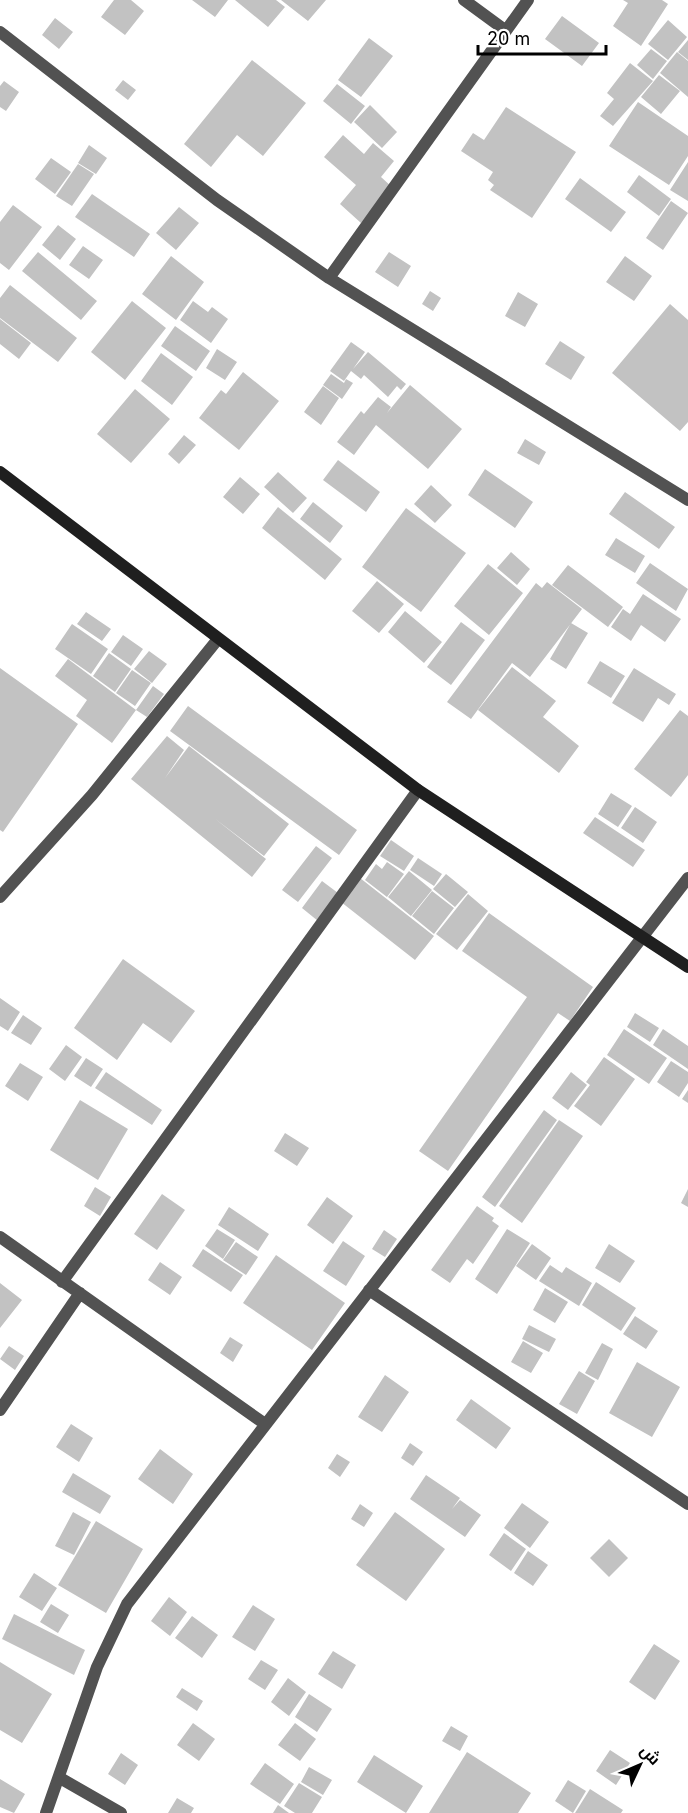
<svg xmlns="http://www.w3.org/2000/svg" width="688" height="1813" font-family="Inter,Cairo,sans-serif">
	<rect width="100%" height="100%" fill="#fff"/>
	<path fill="#c2c2c2" d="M114 0H131L144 11 125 35 101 17Z
		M192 0H228L215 17Z
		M235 0H276L285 7 268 27Z
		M281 0H326L308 21Z
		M623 0H662L668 4 641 46 613 26 628 3Z
		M562 16 599 43 582 66 545 39Z
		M55 18 73 32 59 49 42 35Z
		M668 20 687 37 668 60 648 44Z
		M369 38 393 56 361 97 338 80Z
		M688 40V60L678 52Z
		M651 49 667 61 653 79 637 65Z
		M677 52 688 61V97L660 73Z
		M252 60 306 103 263 156 237 135 211 167 184 144Z
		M630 63 653 81 613 126 600 116 614 99 607 93Z
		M659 75 680 91 661 114 641 97Z
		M123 80 136 90 128 100 115 90Z
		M4 81 19 92 6 111 0 107V86Z
		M337 84 365 106 351 124 323 101Z
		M638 102 688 136V156L669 185 609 146Z
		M370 105 397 132 382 148 354 122Z
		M506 107 576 152 532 218 490 190 494 185 488 180 493 172 461 151 473 133 484 140Z
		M343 135 364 154 373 143 394 161 381 177 392 187 361 223 340 204 356 185 324 157Z
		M89 145 107 158 96 174 78 163Z
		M51 158 71 172 55 194 35 179Z
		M688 162V201L670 190Z
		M78 164 94 174 72 206 56 196Z
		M639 175 671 199 659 216 627 192Z
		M580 178 626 212 611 232 565 199Z
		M92 194 150 234 134 257 75 217Z
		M671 201 688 213 663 250 646 238Z
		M13 205 42 227 9 270 0 263V222Z
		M179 207 199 223 176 250 156 233Z
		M58 225 76 239 60 260 42 245Z
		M83 246 103 260 89 279 69 265Z
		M38 252 97 301 81 320 22 271Z
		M389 252 411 266 398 287 375 272Z
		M171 256 204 282 176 320 142 294Z
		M625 256 652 276 634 301 606 282Z
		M10 285 77 338 58 362 0 318V298Z
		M430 291 441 298 433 311 422 304Z
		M518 292 538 304 525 327 505 316Z
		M132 301 166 328 125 380 91 352Z
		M193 301 208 312 212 307 228 319 211 343 180 320Z
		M670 304 688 320V422L680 431 612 373Z
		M0 319 31 343 19 359 0 344Z
		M175 326 210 351 196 371 161 346Z
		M560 341 585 357 571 380 545 364Z
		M351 342 365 352 353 369 368 352 406 384 401 390 397 386 388 397 364 375 361 379 351 371 344 381 330 371Z
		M217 349 237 362 225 380 206 368Z
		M161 353 193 377 172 405 141 381Z
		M243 372 279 401 239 450 199 418 221 390 226 394Z
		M331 374 344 383 346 379 353 383 342 399 323 385Z
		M410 385 462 429 428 469 376 425 354 455 337 442 361 411 364 414 378 397 391 407 387 413Z
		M323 386 339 398 321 425 304 412Z
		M135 389 170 419 131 463 97 434Z
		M184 435 196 445 179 464 168 454Z
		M525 439 546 452 539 465 517 453Z
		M338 460 380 492 366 512 323 480Z
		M485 469 533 502 515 528 468 495Z
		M278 472 307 498 293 513 264 487Z
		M240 477 260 494 243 514 223 497Z
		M431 485 452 505 435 523 414 504Z
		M625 492 675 527 659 549 609 514Z
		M313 502 343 526 330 543 300 519Z
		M278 507 342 559 325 580 262 528Z
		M406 508 466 553 421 612 362 567Z
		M616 538 645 556 635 573 605 555Z
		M511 552 530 569 517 585 497 568Z
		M650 563 688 589 676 611 636 583Z
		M488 564 523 593 489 635 454 606Z
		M568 565 623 607 608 627 552 585Z
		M377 581 404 604 379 633 352 611Z
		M547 582 582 609 530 677 512 663 471 719 447 702 536 583 542 588Z
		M643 594 681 619 665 642 641 625 631 641 611 627 623 609 630 614Z
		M405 611 442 642 424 663 388 632Z
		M86 612 111 629 102 641 77 624Z
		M461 622 485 640 451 685 427 667Z
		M571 623 588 633 566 669 550 659Z
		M72 624 108 649 91 674 55 649Z
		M123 635 143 649 131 666 111 652Z
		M149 651 167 664 152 683 134 669Z
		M109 653 131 669 115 692 93 676Z
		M68 659 136 710 112 743 76 716 87 700 55 676Z
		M600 661 625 676 611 698 587 683Z
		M512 667 556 701 543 717 579 746 559 773 478 710Z
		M0 668 78 724 3 832 0 830Z
		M634 668 676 694 669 705 658 698 643 722 612 703Z
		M132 670 151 683 135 706 116 693Z
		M153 686 164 694 147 717 136 710Z
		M188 706 357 830 339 855 170 731Z
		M680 710 688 716V775L671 797 634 769Z
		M167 736 184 750 165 778 189 746 289 824 264 856 214 818 266 859 252 877 131 779Z
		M611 793 632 806 618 827 598 814Z
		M635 807 657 822 643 843 621 828Z
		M595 817 645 850 633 867 583 833Z
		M391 840 414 856 404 871 380 856Z
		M316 846 332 858 298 902 282 890Z
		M418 858 442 874 434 886 410 870Z
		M387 862 404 874 387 897 365 880 376 864 382 869Z
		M409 871 432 890 411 916 388 897Z
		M446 874 468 892 455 907 433 889Z
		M360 878 434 936 415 960 341 902Z
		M322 881 338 893 318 921 302 908Z
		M432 891 454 908 434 934 412 916Z
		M468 894 488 911 457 950 436 934Z
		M489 913 593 987 570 1021 558 1013 448 1171 419 1151 527 997 462 951Z
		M123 959 195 1011 171 1043 143 1023 117 1060 74 1028Z
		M0 998 20 1012 8 1031 0 1026Z
		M635 1013 659 1028 650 1042 627 1027Z
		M23 1015 42 1028 31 1045 11 1033Z
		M624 1029 667 1058 649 1084 607 1055Z
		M663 1029 688 1046V1069L653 1045Z
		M66 1045 82 1057 65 1081 49 1069Z
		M604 1057 635 1079 601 1126 574 1106 590 1085 586 1082Z
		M86 1058 103 1069 91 1087 74 1076Z
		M671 1061 688 1072V1083L679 1097 657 1082Z
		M20 1063 43 1077 28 1101 5 1086Z
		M106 1072 162 1110 152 1125 95 1088Z
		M571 1072 587 1085 568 1110 552 1098Z
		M688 1090V1103L682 1099Z
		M80 1100 128 1129 98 1180 50 1150Z
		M544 1110 557 1120 495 1207 482 1197Z
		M559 1120 583 1136 522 1223 499 1206Z
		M285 1133 309 1148 297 1166 274 1151Z
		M95 1187 111 1197 100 1216 84 1206Z
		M688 1189V1207L681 1203Z
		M162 1194 185 1210 157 1250 134 1234Z
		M327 1197 353 1216 333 1244 307 1225Z
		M477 1206 494 1218 492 1221 499 1226 473 1264 467 1259 450 1283 431 1270Z
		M229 1207 269 1234 258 1251 218 1225Z
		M217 1229 235 1240 223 1259 205 1246Z
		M507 1229 530 1243 497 1294 475 1279Z
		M384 1230 397 1239 385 1257 372 1249Z
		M343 1241 365 1256 346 1286 323 1271Z
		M236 1242 258 1257 246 1275 223 1260Z
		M532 1244 551 1258 536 1280 516 1266Z
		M609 1244 635 1261 620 1283 595 1268Z
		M203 1249 243 1275 231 1292 192 1266Z
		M276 1255 345 1303 312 1350 243 1303Z
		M160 1262 182 1277 170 1295 148 1280Z
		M550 1265 562 1273 566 1267 592 1283 579 1306 539 1281Z
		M596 1282 636 1308 621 1331 582 1305Z
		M0 1283 22 1300 0 1328Z
		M545 1288 568 1302 555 1323 533 1310Z
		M635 1316 658 1331 646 1349 623 1334Z
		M529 1325 556 1339 549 1352 522 1339Z
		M230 1337 243 1345 233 1362 220 1353Z
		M523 1341 543 1353 531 1373 511 1362Z
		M602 1343 613 1349 598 1380 585 1373Z
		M9 1346 24 1356 15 1370 0 1359Z
		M637 1362 680 1387 652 1437 609 1413Z
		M579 1371 595 1381 577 1414 559 1404Z
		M385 1375 409 1392 382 1432 358 1417Z
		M471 1399 511 1428 496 1449 456 1420Z
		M71 1424 93 1438 79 1462 56 1447Z
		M410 1443 423 1452 413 1466 401 1458Z
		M160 1449 193 1474 173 1504 138 1479Z
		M337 1454 350 1462 340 1477 328 1468Z
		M73 1473 111 1496 100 1514 62 1492Z
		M426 1475 460 1498 452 1509 460 1500 481 1515 465 1537 410 1499Z
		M522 1503 549 1522 530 1548 504 1528Z
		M360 1504 373 1513 364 1527 351 1519Z
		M73 1512 91 1522 74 1555 55 1546Z
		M395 1512 445 1549 406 1601 356 1565Z
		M96 1521 143 1549 106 1613 58 1585Z
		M504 1533 526 1549 511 1571 489 1555Z
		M609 1539 628 1558 609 1577 590 1558Z
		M528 1551 548 1565 533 1586 514 1573Z
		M34 1573 57 1588 42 1611 19 1597Z
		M169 1597 187 1612 170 1636 151 1621Z
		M51 1604 69 1615 58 1633 40 1622Z
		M253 1605 275 1619 255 1651 232 1637Z
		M14 1614 85 1650 74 1675 2 1639Z
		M192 1616 218 1635 202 1658 175 1638Z
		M654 1644 680 1661 655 1700 629 1682Z
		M333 1651 356 1665 342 1689 318 1674Z
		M261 1660 278 1670 265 1690 248 1679Z
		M0 1662 52 1694 22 1743 0 1730Z
		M288 1678 306 1692 289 1716 271 1702Z
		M182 1688 203 1701 197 1711 176 1697Z
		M309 1694 332 1709 317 1732 295 1717Z
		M193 1723 215 1739 199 1761 177 1745Z
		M295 1723 316 1739 300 1761 278 1745Z
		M451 1726 468 1736 460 1751 442 1741Z
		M610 1750 630 1763 616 1785 596 1771Z
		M467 1752 531 1793 518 1813H429Z
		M121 1753 138 1765 125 1785 108 1774Z
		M374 1755 423 1786 406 1813 357 1782Z
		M265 1763 294 1784 280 1804 250 1784Z
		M309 1767 332 1780 323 1795 301 1782Z
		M0 1779 25 1794 14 1813 0 1807Z
		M568 1780 586 1791 573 1813 555 1801Z
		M299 1783 322 1797 312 1813H295L284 1806Z
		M590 1789 623 1810 621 1813H575Z
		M177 1798 194 1808 191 1813H168Z
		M278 1805 289 1813H273Z"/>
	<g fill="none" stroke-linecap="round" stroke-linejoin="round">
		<path stroke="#525252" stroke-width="12" d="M464 0 505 30
			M0 32 217 200 329 278 688 500
			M329 278 528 0
			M0 897 92 795 218 639
			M0 1237 265 1424
			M62 1282 418 790
			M369 1290 688 1504
			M0 1410 80 1293
			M60 1778 121 1813
			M46 1813 97 1667 127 1604 688 878"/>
		<path stroke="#1f1f1f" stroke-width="12" d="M0 472 418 790 688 967"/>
	</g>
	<g transform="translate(640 1765) rotate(46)" stroke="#ffffff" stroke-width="4.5" paint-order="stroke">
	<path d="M0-4.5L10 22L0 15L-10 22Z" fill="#000000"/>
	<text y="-9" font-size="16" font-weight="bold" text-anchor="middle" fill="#000000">ش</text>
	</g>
	<path d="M478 45v9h128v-9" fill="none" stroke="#000000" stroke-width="3"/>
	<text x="487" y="45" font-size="18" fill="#000000" stroke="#ffffff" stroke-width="4.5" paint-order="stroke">20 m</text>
</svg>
